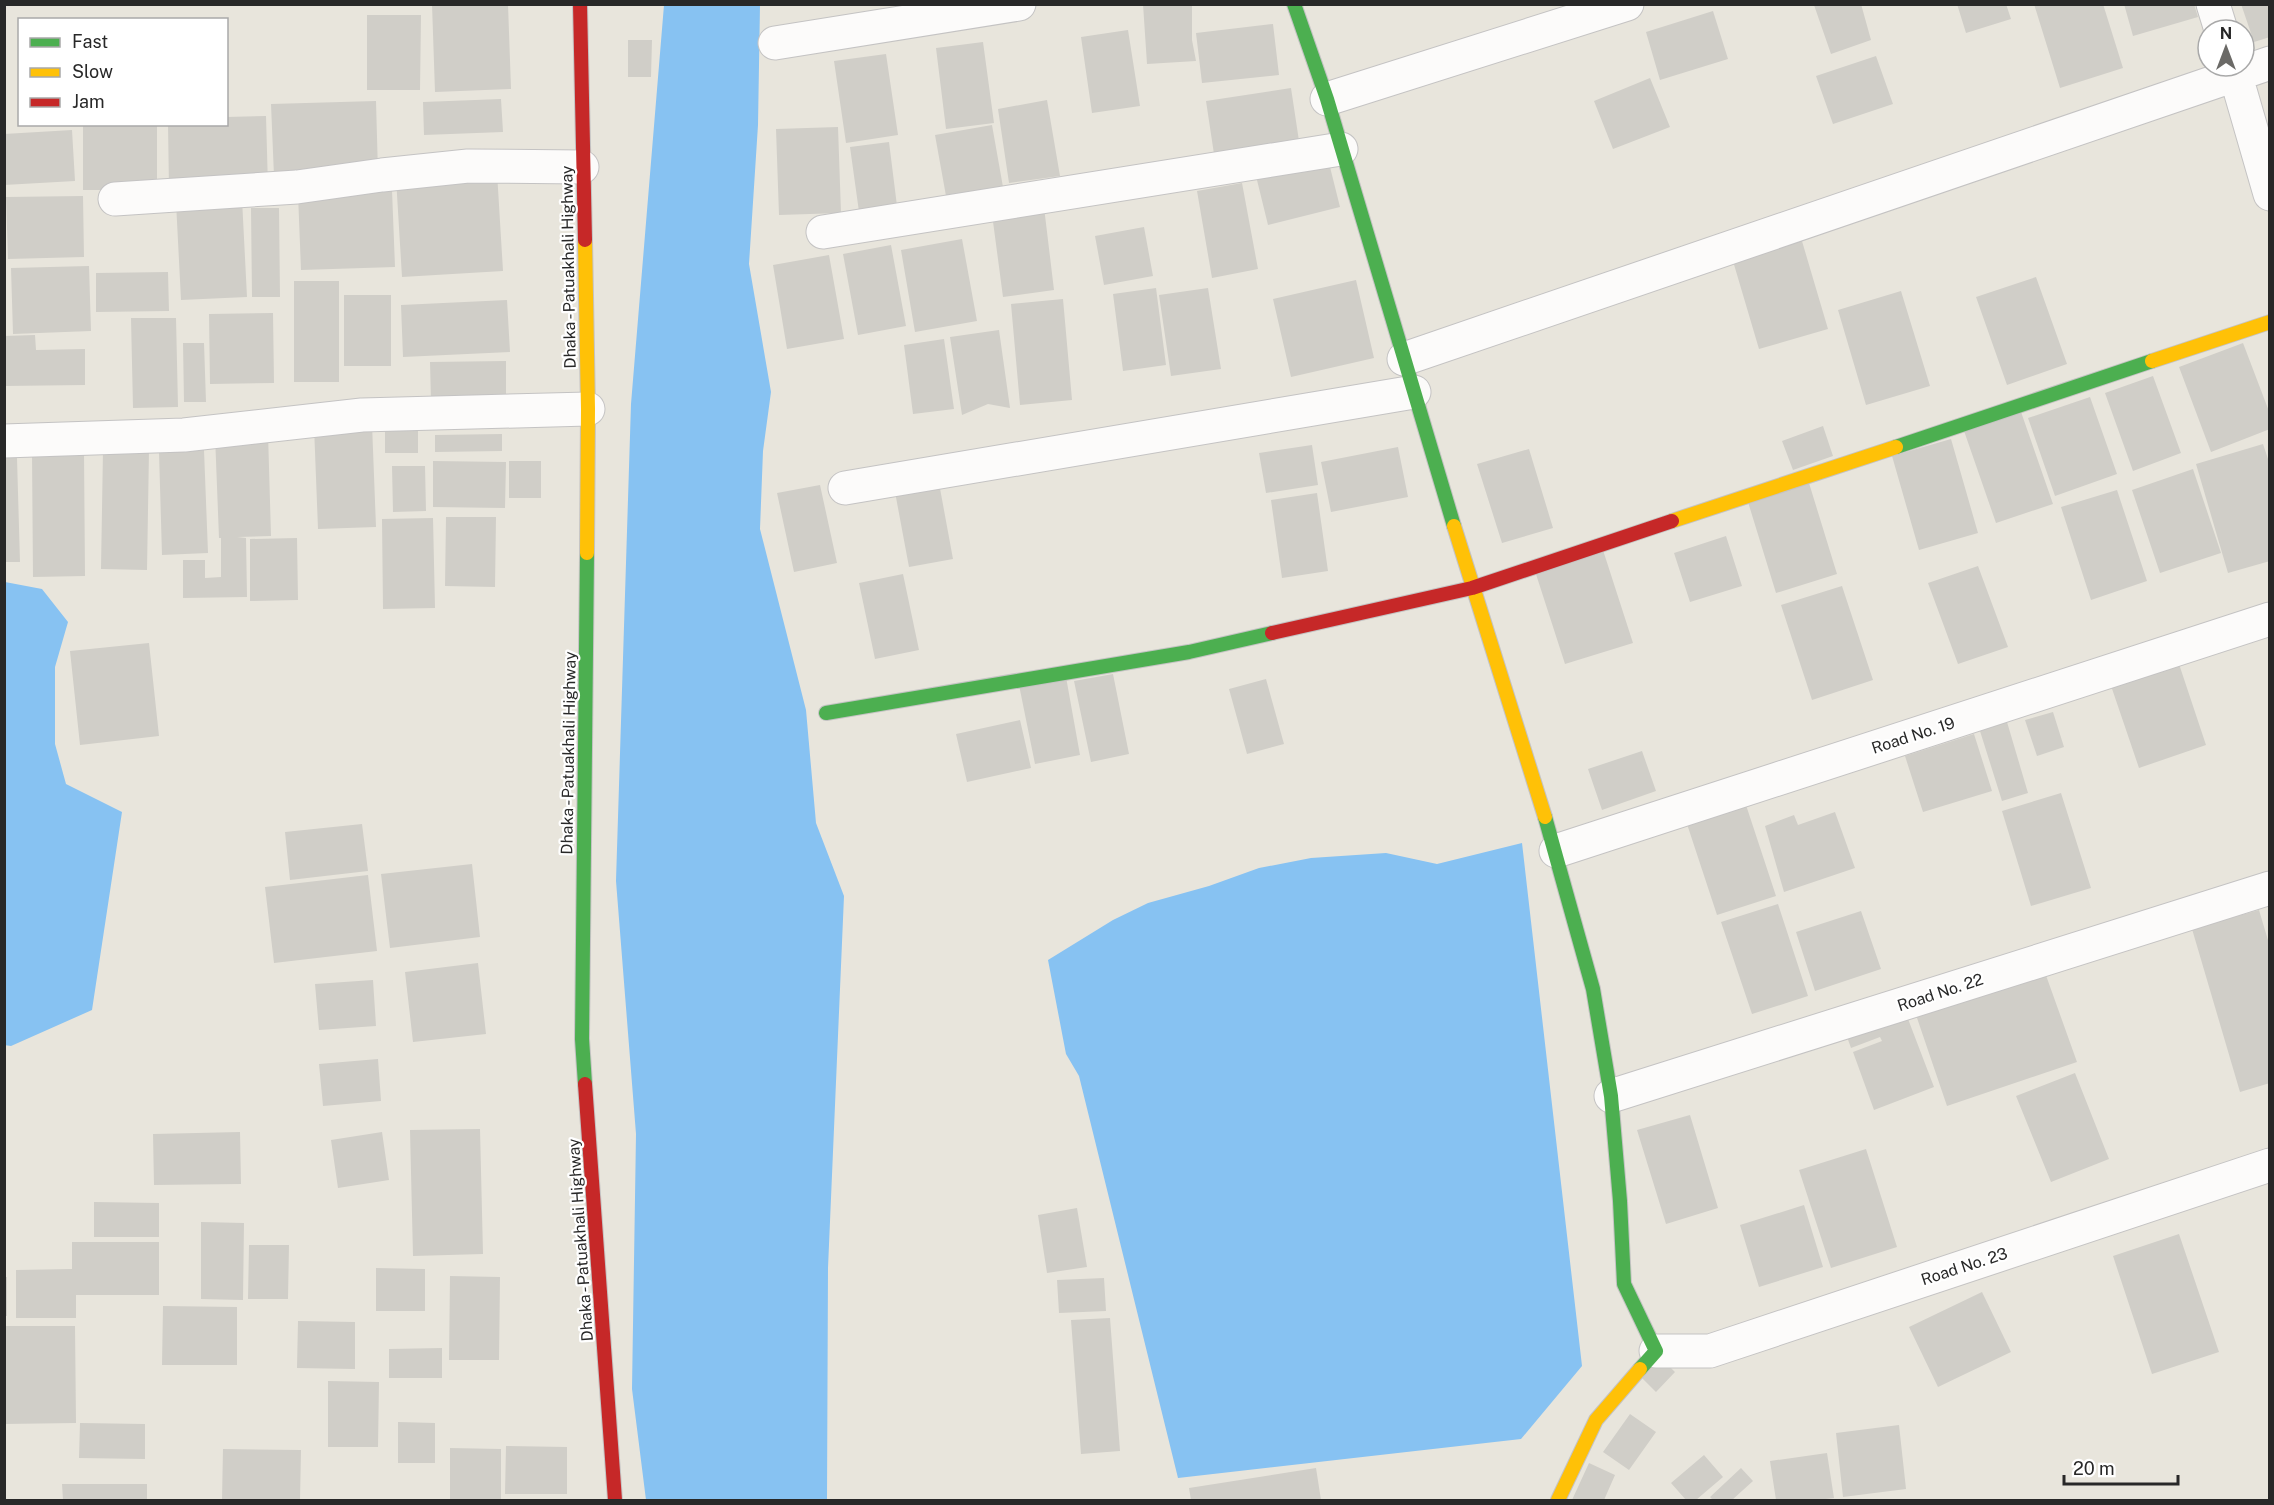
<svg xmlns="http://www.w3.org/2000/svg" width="2274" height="1505" font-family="'Public Sans',sans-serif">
	<rect width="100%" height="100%" fill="#e8e5dc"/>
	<path fill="#87c2f2" d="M664 5H760L758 125 749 264 771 392 763 451 760 529 806 710 816 823 844 896 828 1268 827 1500H646L632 1389 636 1134 616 881 631 404Z
		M5 582 42 589 68 622 55 667V744L66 784 122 812 92 1010 11 1046 4 1045Z
		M1522 843 1582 1366 1521 1439 1178 1478 1079 1076 1066 1054 1048 960 1113 920 1148 903 1209 886 1259 868 1311 858 1386 853 1437 864Z"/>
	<path fill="#d0cec8" d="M432 4H508L511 89 435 92Z
		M1143 4H1192V40L1196 61 1147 64Z
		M1861 4 1871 40 1831 54 1814 5Z
		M1957 4H2006L2011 19 1966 33Z
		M2034 4H2103L2123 68 2060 88Z
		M2124 4H2194L2198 17 2133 36Z
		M2241 4H2270V37L2254 42Z
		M1713 11 1728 59 1660 80 1646 32Z
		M367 15H421L420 90H367Z
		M1273 24 1279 75 1202 83 1196 33Z
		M1128 30 1140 106 1092 113 1081 37Z
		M628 40H652L651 77H628Z
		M983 42 994 123 946 129 936 48Z
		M886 54 898 135 846 143 834 61Z
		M1876 56 1893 104 1833 124 1816 76Z
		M1650 78 1670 127 1613 149 1594 101Z
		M1291 88 1299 141 1214 154 1206 101Z
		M501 99 503 132 424 135 423 102Z
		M1047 100 1060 176 1009 183 998 109Z
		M376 101 378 173 274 176 271 104Z
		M266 116 268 187 169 189 168 124H226V117Z
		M83 124H157V190H83Z
		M992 125 1003 187 946 196 935 135Z
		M838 127 841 213 779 215 776 129Z
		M72 130 75 181 4 185V134Z
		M889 142 898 214 860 219 850 147Z
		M1328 159 1340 207 1268 225 1256 176Z
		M497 172 503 271 402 277 396 178Z
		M1242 183 1258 269 1212 278 1197 191Z
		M392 190 395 267 301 270 298 194Z
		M83 196 84 257 8 259 6 197Z
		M242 199 247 297 181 300 176 202Z
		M1044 207 1054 290 1003 297 992 214Z
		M251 208H279L280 297H252Z
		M1144 227 1153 276 1104 285 1095 236Z
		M1799 231 1828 329 1759 349 1730 251Z
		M962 239 977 321 915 332 901 250Z
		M891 245 906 326 858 335 843 254Z
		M829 255 844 339 787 349 773 265Z
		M89 266 91 331 13 334 11 268Z
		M168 272 169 311 96 312V273Z
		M2036 277 2067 364 2007 385 1976 297Z
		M1356 280 1374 358 1291 377 1273 299Z
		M294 281H339V382H294Z
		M1156 288 1166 365 1123 371 1113 294Z
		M1208 288 1221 369 1171 376 1159 295Z
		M1901 291 1930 386 1866 405 1838 310Z
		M344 295H391V366H344Z
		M1063 299 1072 400 1020 405 1011 304Z
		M507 300 510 352 403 357 401 305Z
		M273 313 274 383 210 384 209 314Z
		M131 318H176L178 407 133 408Z
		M999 330 1010 408 988 404 962 415 950 337Z
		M35 335 36 350 85 349V385L4 386V336Z
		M944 339 954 409 913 414 904 345Z
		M183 343H204L206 402H184Z
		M2243 343 2270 414V429L2211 452 2179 367Z
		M506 361V400L431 401 430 362Z
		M2153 376 2181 453 2133 471 2105 393Z
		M2090 397 2117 474 2055 496 2028 418Z
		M2020 409 2053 504 1996 523 1963 428Z
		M418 418V453H385V419Z
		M372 424 376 527 318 529 314 426Z
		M1823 426 1833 456 1793 470 1782 441Z
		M268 433 271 536 237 537 246 538 247 597 183 598V560H205V578L221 577V538H219L215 435Z
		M502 434V451L435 452V435Z
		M1951 439 1978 533 1919 550 1892 456Z
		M2263 444 2270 465V561L2228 573 2196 464Z
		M1312 445 1318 485 1266 493 1259 453Z
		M1398 447 1408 497 1331 512 1321 462Z
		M1529 449 1553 528 1502 543 1477 464Z
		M103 450H149L147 570 101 569Z
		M204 450 208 553 162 555 159 452Z
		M32 452H84L85 576 33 577Z
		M4 458H17L20 562H4Z
		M433 461 506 462 505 508 433 507Z
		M509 461H541V498H509Z
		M392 466H425L426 511 393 512Z
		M2193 469 2221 553 2160 573 2132 490Z
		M939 483 953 559 909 567 895 492Z
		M1809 483 1837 574 1776 593 1748 502Z
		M820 485 837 563 794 572 777 493Z
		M2117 490 2147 581 2091 600 2061 507Z
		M1317 493 1328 571 1282 578 1271 500Z
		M446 517H496L495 587 445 586Z
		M433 518 435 608 383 609 382 519Z
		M1726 536 1742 586 1690 602 1674 553Z
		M297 538 298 600 250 601V539Z
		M1602 547 1633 643 1565 664 1534 568Z
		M1978 566 2008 647 1958 664 1928 583Z
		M903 574 919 650 875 659 859 583Z
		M1842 586 1873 680 1812 700 1781 605Z
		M149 643 159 736 80 745 70 651Z
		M2175 652 2206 745 2139 768 2107 674Z
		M1113 674 1129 754 1091 762 1074 681Z
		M1066 677 1080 755 1035 764 1019 685Z
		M1266 679 1284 744 1247 754 1229 689Z
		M2053 712 2064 747 2037 756 2025 720Z
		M1020 720 1031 768 967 782 956 734Z
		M2007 722 2028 793 2002 801 1980 731Z
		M1974 734 1992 791 1923 812 1905 756Z
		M1642 751 1656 791 1602 810 1588 769Z
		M2061 793 2091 888 2031 906 2002 811Z
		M1745 802 1776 896 1717 915 1686 821Z
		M1835 812 1855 868 1784 892 1765 826 1794 815 1798 825Z
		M362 824 368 871 290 880 285 832Z
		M472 864 480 937 390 948 381 874Z
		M368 875 377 951 274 963 265 887Z
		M1778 904 1808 996 1752 1014 1721 922Z
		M2259 910 2270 947V1083L2240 1092 2192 929Z
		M1861 911 1881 969 1815 991 1796 932Z
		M478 963 486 1034 413 1042 405 972Z
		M2043 967 2077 1062 1947 1106 1916 1015Z
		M373 980 376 1026 319 1030 315 984Z
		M1900 998 1934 1087 1874 1110 1853 1052 1882 1041 1880 1037 1851 1048 1841 1020Z
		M378 1059 381 1101 323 1106 319 1064Z
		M2075 1073 2109 1159 2051 1182 2016 1096Z
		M1690 1115 1718 1208 1666 1224 1637 1130Z
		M480 1129 483 1254 413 1256 410 1130Z
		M240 1132 241 1184 154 1185 153 1134Z
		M382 1132 389 1180 338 1188 331 1140Z
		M1866 1149 1897 1247 1831 1268 1799 1170Z
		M94 1202 159 1203V1237H94Z
		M1804 1205 1823 1267 1759 1287 1740 1225Z
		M1077 1208 1087 1267 1047 1273 1038 1215Z
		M201 1222 244 1223 243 1300 201 1299Z
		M2179 1234 2219 1352 2152 1374 2113 1256Z
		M72 1242H159V1295H76V1318H16V1270L72 1269Z
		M249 1245H289L288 1299H248Z
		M376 1268 425 1269V1311H376Z
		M450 1276 500 1277 499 1360H449Z
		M4 1277H7V1316H4Z
		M1104 1278 1106 1311 1059 1313 1057 1280Z
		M1982 1292 2011 1352 1938 1387 1909 1327Z
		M163 1306 237 1307V1365H162Z
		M1110 1318 1120 1451 1081 1454 1071 1320Z
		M298 1321 355 1322V1369L297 1368Z
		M4 1326H75L76 1423 4 1424Z
		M442 1348V1378H389V1349Z
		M1661 1358 1675 1372 1656 1392 1642 1378Z
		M328 1381 379 1382 378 1447H328Z
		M1630 1414 1656 1432 1629 1470 1603 1452Z
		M398 1422 435 1423V1463H398Z
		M80 1423 145 1424V1459L79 1458Z
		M1899 1425 1906 1489 1843 1497 1836 1433Z
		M506 1446 567 1447V1494H505Z
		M450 1448 501 1449V1500H450Z
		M223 1449 301 1450 300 1500H222Z
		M1827 1453 1834 1498 1818 1500H1776L1770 1461Z
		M1704 1455 1723 1477 1696 1500H1686L1671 1483Z
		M1589 1463 1615 1475 1604 1500H1572Z
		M1316 1468 1321 1500H1191L1189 1488Z
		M1741 1468 1753 1481 1732 1500H1713L1710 1497Z
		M62 1484H147V1500H63Z"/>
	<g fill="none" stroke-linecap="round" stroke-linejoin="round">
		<g stroke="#c4c3c3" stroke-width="35">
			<path id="street" d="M2213 4 2221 30
				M775 43 1019 4
				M2233 66 2270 194
				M1327 99 1627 4
				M115 199 297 187 382 175 468 166 582 167
				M823 232 1341 149
				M1404 359 2270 63
				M4 441 184 435 362 415 588 409
				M845 488 1414 392
				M1556 851 2270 619
				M1611 1096 2270 888
				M1656 1351H1710L2270 1165"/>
		</g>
		<g stroke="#c4c3c3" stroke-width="16">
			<path id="fast" d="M1294 4 1327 99 1454 526
				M1896 447 2152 361
				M826 713 1189 652 1272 633
				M1545 817 1593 989 1611 1096 1620 1201 1624 1284 1656 1351 1640 1369
				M585 1084 582 1039 587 553"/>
		</g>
		<g stroke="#c4c3c3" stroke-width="16">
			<path id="slow" d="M585 240 588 409 587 553
				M2152 361 2270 322
				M1672 521 1896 447
				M1454 526 1545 817
				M1558 1500 1596 1420 1640 1369"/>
		</g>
		<g stroke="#c4c3c3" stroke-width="16">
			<path id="jam" d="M580 4 585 240
				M1272 633 1472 588 1672 521
				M585 1084 615 1500"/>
		</g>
		<use href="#street" stroke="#fcfbfa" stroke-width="33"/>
		<use href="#fast" stroke="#4caf50" stroke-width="14"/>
		<use href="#slow" stroke="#ffc107" stroke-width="14"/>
		<use href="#jam" stroke="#c62828" stroke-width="14"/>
	</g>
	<g text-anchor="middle" stroke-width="4.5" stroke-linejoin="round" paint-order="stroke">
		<g font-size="16" fill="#282828" stroke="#fff">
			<text transform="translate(568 267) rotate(-91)" y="6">Dhaka - Patuakhali Highway</text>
			<text transform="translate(1913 735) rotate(-18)" y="6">Road No. 19</text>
			<text transform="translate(568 753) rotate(-89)" y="6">Dhaka - Patuakhali Highway</text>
			<text transform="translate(1940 992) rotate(-18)" y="6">Road No. 22</text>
			<text transform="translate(580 1240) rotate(-94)" y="6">Dhaka - Patuakhali Highway</text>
			<text transform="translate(1964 1266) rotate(-18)" y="6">Road No. 23</text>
		</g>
	</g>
	<rect width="2274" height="1505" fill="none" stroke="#282828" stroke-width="12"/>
	<rect x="18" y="18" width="210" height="108" fill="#ffffff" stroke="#a9a9a9" stroke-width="1.5"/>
	<rect x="30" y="38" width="30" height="9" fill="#4caf50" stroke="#a9a9a9" stroke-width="1.5"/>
	<text x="72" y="48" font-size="18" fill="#282828">Fast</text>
	<rect x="30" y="68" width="30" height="9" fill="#ffc107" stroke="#a9a9a9" stroke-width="1.5"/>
	<text x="72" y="78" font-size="18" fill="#282828">Slow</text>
	<rect x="30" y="98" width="30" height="9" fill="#c62828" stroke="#a9a9a9" stroke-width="1.5"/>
	<text x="72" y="108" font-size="18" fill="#282828">Jam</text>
	<g transform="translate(2226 48)"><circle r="28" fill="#ffffff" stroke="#a9a9a9" stroke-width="1.5"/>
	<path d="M0-4.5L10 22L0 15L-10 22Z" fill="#6b6a67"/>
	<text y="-9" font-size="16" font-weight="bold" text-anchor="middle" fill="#282828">N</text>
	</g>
	<path d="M2064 1475v9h114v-9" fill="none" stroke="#282828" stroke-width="3"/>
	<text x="2073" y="1475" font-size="18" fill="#282828" stroke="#ffffff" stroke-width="4.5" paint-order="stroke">20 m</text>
</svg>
